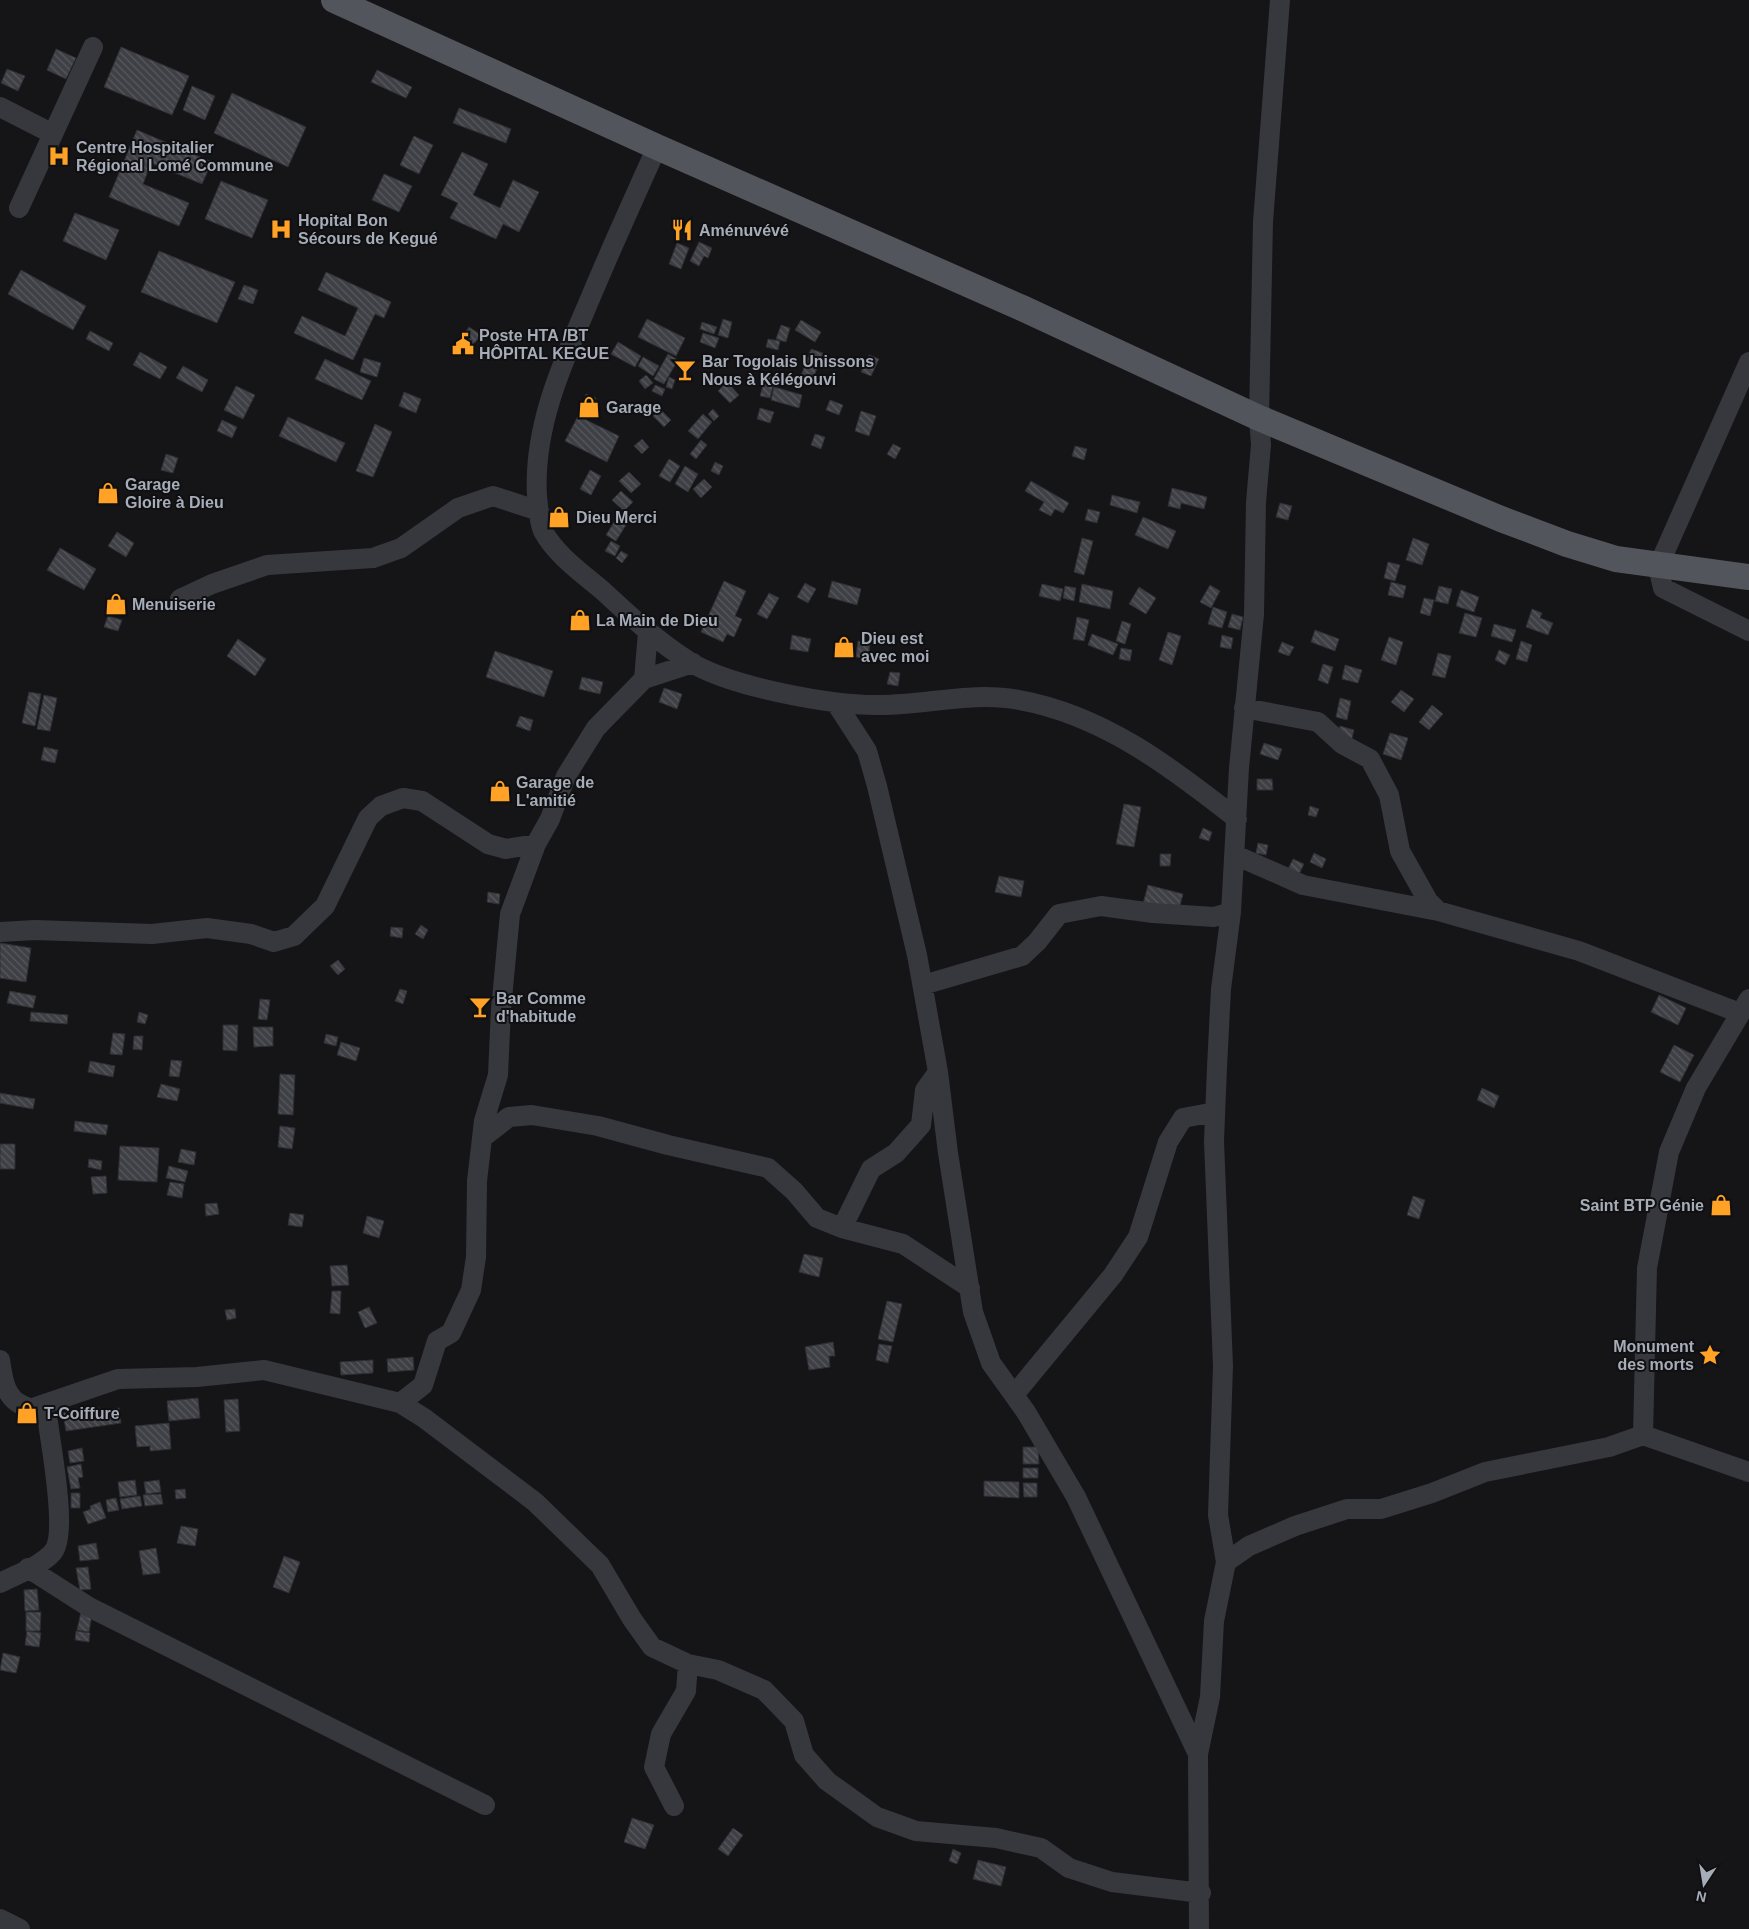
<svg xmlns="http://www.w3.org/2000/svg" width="1749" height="1929" font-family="Helvetica,sans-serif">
	<defs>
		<pattern id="building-back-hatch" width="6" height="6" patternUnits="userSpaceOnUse" patternTransform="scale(1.25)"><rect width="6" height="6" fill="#3f4045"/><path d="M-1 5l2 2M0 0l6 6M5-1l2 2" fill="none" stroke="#58595e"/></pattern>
	</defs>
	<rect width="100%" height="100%" fill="#151517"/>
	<path fill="url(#building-back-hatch)" stroke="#2f2f34" d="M121 47 189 76 172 115 104 87Z
		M56 49 76 58 66 79 47 70Z
		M7 69 25 76 18 91 1 83Z
		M377 70 412 87 406 98 371 82Z
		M192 86 215 96 205 120 183 110Z
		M232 93 306 127 288 167 214 133Z
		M459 108 511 129 506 143 453 123Z
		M137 130 212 162 202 184 151 163 143 184 189 203 179 226 109 197Z
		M414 136 433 145 419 174 400 165Z
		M462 152 488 164 473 195 500 208 513 180 539 192 519 232 503 224 496 239 450 218 458 203 441 195Z
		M384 174 412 186 399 212 372 200Z
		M221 181 268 200 252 238 205 219Z
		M75 213 119 230 106 260 63 241Z
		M699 242 712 248 708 258 704 256 699 266 690 261Z
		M677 243 689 248 681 269 669 264Z
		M159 251 235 282 217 323 141 292Z
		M21 270 86 306 73 330 8 294Z
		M326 272 391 302 384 318 375 314 353 360 294 333 302 316 345 336 358 308 318 290Z
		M244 285 258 290 253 304 238 299Z
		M647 319 685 338 676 356 638 337Z
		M723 319 732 322 728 338 718 335Z
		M801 320 821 332 815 342 795 330Z
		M702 322 717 327 714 334 700 329Z
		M781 325 790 328 786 342 776 339Z
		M469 327 481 335 472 346 461 339Z
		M90 331 113 343 109 351 86 339Z
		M703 333 719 338 715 348 700 342Z
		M768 339 780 341 778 350 766 347Z
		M618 342 641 356 635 367 611 354Z
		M811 349 823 353 810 386 799 381Z
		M140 352 167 367 160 379 133 365Z
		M668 354 678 360 664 384 654 379Z
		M869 355 879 359 871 376 861 372Z
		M643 357 659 366 653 376 638 366Z
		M364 358 381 363 377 377 360 372Z
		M325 359 371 381 362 400 315 379Z
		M183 366 208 380 202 392 176 378Z
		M646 375 653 383 645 389 639 381Z
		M766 375 775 378 770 398 760 396Z
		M669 377 675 380 672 389 666 387Z
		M727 382 739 395 730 403 718 391Z
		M655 385 665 389 662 396 652 391Z
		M236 386 255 395 243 419 224 410Z
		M774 387 802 395 799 408 771 400Z
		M404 392 421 399 416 413 399 406Z
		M586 394 596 398 587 419 578 415Z
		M830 400 843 405 839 415 826 410Z
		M760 408 774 412 770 423 757 419Z
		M660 409 671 420 664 427 653 416Z
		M713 409 719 416 714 421 708 414Z
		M861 411 876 416 869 436 855 431Z
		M703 414 712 422 698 439 688 431Z
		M578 416 619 436 607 462 565 441Z
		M288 417 345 443 336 462 279 436Z
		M222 420 237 427 232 438 217 431Z
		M375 424 392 432 373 477 356 471Z
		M815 434 825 437 821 449 811 445Z
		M642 439 649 447 642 454 634 446Z
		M701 440 707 445 696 459 690 454Z
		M893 444 901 448 895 459 887 454Z
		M1075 446 1087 449 1084 460 1072 456Z
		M166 454 178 458 173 473 161 470Z
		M669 459 680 466 670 482 659 476Z
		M715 462 723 466 719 475 711 471Z
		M685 466 698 474 688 492 675 484Z
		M590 470 601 476 591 495 580 489Z
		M629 472 641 484 631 493 619 481Z
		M704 479 712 487 701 498 693 489Z
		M1031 481 1069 503 1063 513 1055 509 1051 516 1039 510 1044 502 1025 491Z
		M1172 488 1207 497 1204 509 1181 503 1180 509 1168 506Z
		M621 491 633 502 624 511 612 500Z
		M1112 495 1140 502 1137 513 1110 505Z
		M1280 503 1292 506 1288 520 1276 517Z
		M1088 509 1100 512 1097 523 1085 520Z
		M1143 517 1176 531 1168 549 1135 535Z
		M616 519 626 525 616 541 606 535Z
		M117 532 134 543 126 557 108 546Z
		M1082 538 1093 541 1084 575 1074 572Z
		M1413 538 1429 544 1422 565 1406 560Z
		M611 541 620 546 615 556 605 551Z
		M60 548 96 569 84 590 47 570Z
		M621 551 628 555 622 563 616 558Z
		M1388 562 1400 565 1395 581 1384 578Z
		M724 581 746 591 735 616 742 619 734 637 727 634 723 642 701 632Z
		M832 581 861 589 857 605 828 597Z
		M1391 582 1406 586 1403 598 1388 595Z
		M805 583 816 589 808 603 797 597Z
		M1042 584 1063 589 1060 601 1039 596Z
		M1082 584 1113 591 1110 609 1079 602Z
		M1210 585 1220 591 1211 608 1200 602Z
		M1065 586 1076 588 1074 601 1063 598Z
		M1439 586 1452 589 1448 604 1435 601Z
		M1139 587 1156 598 1146 614 1129 604Z
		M1461 590 1479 597 1474 612 1456 606Z
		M769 593 779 598 767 619 757 614Z
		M1424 598 1434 600 1430 616 1420 613Z
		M1213 607 1227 612 1222 628 1208 624Z
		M1532 609 1542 613 1540 618 1553 623 1548 635 1526 627Z
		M1465 613 1482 618 1476 637 1459 633Z
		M1232 614 1243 617 1240 630 1228 627Z
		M108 616 122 620 118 631 104 627Z
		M1077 617 1089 620 1084 641 1073 639Z
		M1122 621 1131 624 1125 644 1116 641Z
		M1494 624 1516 630 1512 642 1491 636Z
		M1315 630 1339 639 1335 651 1311 642Z
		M1168 632 1181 636 1172 665 1159 660Z
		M1092 634 1118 644 1113 655 1088 645Z
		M792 635 811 639 808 652 790 649Z
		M1222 635 1233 638 1231 649 1220 647Z
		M1389 637 1403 642 1396 665 1381 660Z
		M238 639 266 659 255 676 227 656Z
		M858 641 870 643 868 659 856 657Z
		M1521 641 1532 645 1527 662 1516 659Z
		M1282 642 1294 647 1289 656 1278 652Z
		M1121 648 1132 650 1130 661 1119 659Z
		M1499 650 1510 655 1505 665 1495 660Z
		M495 651 553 671 544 697 486 677Z
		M1438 653 1451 656 1445 678 1432 675Z
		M1323 664 1333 667 1328 684 1318 680Z
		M1345 665 1362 670 1358 683 1342 679Z
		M890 672 900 673 898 686 887 684Z
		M582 677 603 682 600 694 579 689Z
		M664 688 682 694 677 709 659 702Z
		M1401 690 1414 699 1404 712 1391 702Z
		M29 692 41 694 35 726 22 723Z
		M44 695 57 698 50 731 37 729Z
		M1340 698 1351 701 1347 720 1336 717Z
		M1432 705 1443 714 1429 730 1419 722Z
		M520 716 533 720 530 731 516 726Z
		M1340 726 1354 730 1351 742 1337 738Z
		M1390 733 1408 738 1401 760 1383 754Z
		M1264 743 1282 749 1278 760 1260 754Z
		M44 747 58 750 55 763 41 760Z
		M1257 779H1272L1273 790H1257Z
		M1124 804 1141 807 1134 847 1116 844Z
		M1310 806 1319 809 1316 817 1308 815Z
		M1203 828 1212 832 1209 841 1199 838Z
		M1258 843 1268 845 1266 855 1256 853Z
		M1314 853 1326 859 1322 868 1310 862Z
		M1160 854H1171L1170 866H1160Z
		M1293 859 1304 864 1297 878 1286 873Z
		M999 876 1024 881 1021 897 995 892Z
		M1148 885 1183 894 1178 913 1143 904Z
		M488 892 500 894 499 904 487 902Z
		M421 925 428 930 423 939 415 934Z
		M391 927 403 928 402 938 390 936Z
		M0 943 31 948 26 982 0 978Z
		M338 960 345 969 338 975 330 966Z
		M400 989 407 991 403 1004 395 1001Z
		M10 991 36 996 33 1008 7 1003Z
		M1659 995 1686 1008 1678 1025 1651 1012Z
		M260 999 270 1000 267 1020 258 1019Z
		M31 1012 68 1015 67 1024 30 1021Z
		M139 1012 148 1015 145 1024 137 1022Z
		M223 1025H238L237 1051 223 1050Z
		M253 1027H273V1046L254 1047Z
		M113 1033 125 1034 122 1055 110 1054Z
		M326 1034 338 1037 336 1046 324 1043Z
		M134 1036H143L142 1050 133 1049Z
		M341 1042 360 1048 356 1061 337 1055Z
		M1674 1045 1694 1055 1680 1082 1660 1072Z
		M171 1060 182 1061 179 1077 169 1076Z
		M90 1061 115 1066 113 1077 88 1072Z
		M280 1074 295 1075 293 1115 278 1114Z
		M161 1084 180 1089 177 1101 157 1097Z
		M1482 1088 1499 1096 1494 1108 1477 1100Z
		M0 1093 35 1099 33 1109 0 1103Z
		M75 1121 108 1125 106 1135 74 1131Z
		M280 1126 295 1128 292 1149 278 1147Z
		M0 1144H15V1169H0Z
		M120 1146 159 1148 157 1182 118 1180Z
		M181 1149 196 1152 194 1165 178 1162Z
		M89 1159 102 1161 101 1170 88 1167Z
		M169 1166 188 1171 185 1182 166 1178Z
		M106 1176 107 1193 93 1194 91 1177Z
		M170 1182 184 1184 182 1198 167 1195Z
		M1413 1196 1425 1200 1419 1219 1407 1215Z
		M217 1203 219 1214 206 1216 205 1204Z
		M290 1213 304 1215 302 1227 288 1225Z
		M367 1216 384 1221 379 1238 363 1233Z
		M804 1254 823 1258 819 1277 799 1272Z
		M347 1265 349 1285 332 1286 330 1266Z
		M332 1291H341L340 1314 330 1313Z
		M887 1301 902 1304 893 1342 878 1339Z
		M369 1307 377 1323 365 1328 358 1312Z
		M235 1309 236 1318 227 1320 225 1310Z
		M833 1342 835 1356H829L830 1367 809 1370 805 1347Z
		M879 1344 892 1346 888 1363 876 1360Z
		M413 1357 414 1370 388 1372 387 1359Z
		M373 1360V1373L341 1375 340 1362Z
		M198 1398 200 1418 169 1421 167 1401Z
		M238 1399 240 1431 226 1432 224 1400Z
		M100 1408 101 1411 119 1408 121 1423 66 1431 63 1413Z
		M169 1423 171 1449 150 1451V1446L137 1447 135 1426Z
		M1023 1447H1038L1039 1464H1023Z
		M82 1448 84 1461 70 1463 68 1451Z
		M81 1464 83 1477 78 1478 80 1488 71 1489 67 1467Z
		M1023 1468H1038V1478H1023Z
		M135 1480 137 1495 120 1497 118 1482Z
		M159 1480 161 1492 146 1494 144 1482Z
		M984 1481 1019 1482V1498L984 1496Z
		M1023 1483H1037V1497H1024Z
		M185 1489 186 1498 176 1499 175 1490Z
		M71 1493H80V1508H71Z
		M161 1494 163 1504 145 1506 143 1495Z
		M140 1496 142 1506 122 1509 120 1499Z
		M116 1498 119 1510 108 1512 106 1500Z
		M100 1502 106 1518 88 1524 83 1512 91 1509 90 1506Z
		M181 1526 198 1529 195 1546 177 1543Z
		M96 1543 99 1559 80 1561 78 1546Z
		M156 1548 160 1573 143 1575 139 1551Z
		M284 1556 300 1562 289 1593 273 1587Z
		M88 1567 91 1589 80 1590 76 1568Z
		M37 1589 39 1610 25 1611 24 1590Z
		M26 1612H41L40 1631H26Z
		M81 1612 92 1614 89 1632 77 1630Z
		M27 1631 41 1633 39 1647 25 1645Z
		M76 1631 90 1633 89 1642 75 1640Z
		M3 1653 20 1657 16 1673 0 1670Z
		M632 1818 654 1825 645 1849 624 1842Z
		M733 1828 743 1835 728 1856 718 1849Z
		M953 1849 961 1853 957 1864 949 1861Z
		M978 1860 1006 1867 1001 1886 973 1879Z"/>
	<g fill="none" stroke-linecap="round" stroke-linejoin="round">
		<path stroke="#36383d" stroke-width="20" d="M0 107 53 134
			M657 147C633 200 609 253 587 306 561 366 533 429 537 496 538 506 539 522 543 531 556 555 582 573 602 590 630 616 658 642 690 662 731 687 833 706 881 705 926 705 974 691 1019 700 1103 715 1171 767 1237 819
			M19 208 93 47
			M1749 362 1658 567 1663 588 1749 631
			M180 599 212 584 267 565 373 558 401 548 458 508 493 496 539 511
			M644 679 648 632
			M836 703 867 751 877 786 917 955 938 1072 948 1153 973 1312 991 1363 1026 1412 1076 1497 1198 1754
			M1244 708 1318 722 1342 744 1370 759 1389 795 1400 851 1428 901 1438 911
			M1235 855 1303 885 1438 911 1579 951 1740 1013
			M0 932 35 930 152 934 207 928 251 934 274 942 294 936 325 906 368 818 381 806 403 798 422 801 488 844 506 849 536 844 550 819 566 776 596 728 644 679 693 663
			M923 985 1022 956 1037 942 1059 914 1101 906 1153 913 1214 917 1231 912
			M482 1138 509 1117 532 1115 598 1126 668 1145 768 1168 794 1191 817 1218 842 1228 903 1244 970 1288
			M842 1228 871 1169 896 1153 921 1125 925 1090 938 1072
			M0 1360C3 1377 4 1397 22 1405 34 1411 40 1411 48 1422 51 1447 68 1534 53 1552 41 1566 17 1574 0 1583
			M1014 1395 1113 1275 1138 1237 1168 1142 1183 1118 1215 1112
			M400 1403 423 1385 437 1341 451 1333 471 1290 476 1257 477 1181 484 1121 498 1075 501 1009 510 914 536 844
			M33 1408 118 1379 197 1377 264 1370 400 1403 424 1418 535 1502 600 1565 632 1619 652 1647 688 1664 718 1670 764 1690 794 1721 804 1755 827 1781 877 1817 916 1831 996 1838 1041 1848 1069 1868 1112 1882 1201 1893
			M1643 1435 1647 1268 1669 1152 1696 1088 1749 999
			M1226 1562 1249 1546 1295 1526 1347 1509H1381L1432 1493 1485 1472 1609 1447 1643 1435 1749 1472
			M28 1568 89 1607 485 1805
			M674 1806 654 1767 661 1734 686 1691 688 1664
			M0 1919 20 1929
			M1199 1929 1198 1754 1210 1697 1214 1621 1226 1562 1218 1515 1223 1366 1214 1141 1217 1067 1221 989 1231 912 1239 768 1254 614 1256 502 1261 445 1259 418 1263 222 1280 0"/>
		<path stroke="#52555c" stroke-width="26" d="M334 0 657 147 1022 308 1259 418 1501 519 1567 544 1616 559 1749 577"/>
	</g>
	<defs>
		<g id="hospital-bare" transform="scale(1.725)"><path d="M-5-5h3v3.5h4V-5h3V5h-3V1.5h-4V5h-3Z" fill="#ffa226" stroke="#101012" stroke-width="2.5" paint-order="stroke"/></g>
		<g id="restaurant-bare" transform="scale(1.725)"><path d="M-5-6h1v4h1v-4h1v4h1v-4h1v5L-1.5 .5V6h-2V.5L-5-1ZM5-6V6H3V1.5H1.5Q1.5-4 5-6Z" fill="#ffa226" stroke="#101012" stroke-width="2.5" paint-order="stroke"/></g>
		<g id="civic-bare" transform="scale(1.725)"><path d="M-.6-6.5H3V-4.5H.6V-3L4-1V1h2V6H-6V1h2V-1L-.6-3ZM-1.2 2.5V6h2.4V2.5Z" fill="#ffa226" stroke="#101012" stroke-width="2.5" paint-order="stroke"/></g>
		<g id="bar-bare" transform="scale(1.725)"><path d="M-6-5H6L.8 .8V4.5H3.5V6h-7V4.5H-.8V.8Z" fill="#ffa226" stroke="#101012" stroke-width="2.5" paint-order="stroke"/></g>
		<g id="shop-bare" transform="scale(1.725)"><path d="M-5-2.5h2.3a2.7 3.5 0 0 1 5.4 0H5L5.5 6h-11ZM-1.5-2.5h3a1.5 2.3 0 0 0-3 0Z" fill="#ffa226" stroke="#101012" stroke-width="2.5" paint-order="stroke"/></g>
		<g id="sight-bare" transform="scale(1.725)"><path d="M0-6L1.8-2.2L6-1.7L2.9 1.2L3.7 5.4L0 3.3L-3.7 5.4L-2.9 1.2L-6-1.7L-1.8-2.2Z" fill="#ffa226" stroke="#101012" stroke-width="2.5" paint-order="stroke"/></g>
	</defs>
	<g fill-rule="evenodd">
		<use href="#hospital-bare" x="59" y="156"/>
		<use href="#hospital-bare" x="281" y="229"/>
		<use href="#restaurant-bare" x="682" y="230"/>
		<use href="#civic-bare" x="463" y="344"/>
		<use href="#bar-bare" x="685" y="370"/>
		<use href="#shop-bare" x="589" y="407"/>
		<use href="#shop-bare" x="108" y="493"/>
		<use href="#shop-bare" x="559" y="517"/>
		<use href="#shop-bare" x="116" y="604"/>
		<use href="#shop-bare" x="580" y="620"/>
		<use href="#shop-bare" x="844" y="647"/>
		<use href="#shop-bare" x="500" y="791"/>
		<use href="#bar-bare" x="480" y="1007"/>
		<use href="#shop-bare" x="1721" y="1205"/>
		<use href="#sight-bare" x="1710" y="1355"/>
		<use href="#shop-bare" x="27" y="1413"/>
	</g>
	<g text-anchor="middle" stroke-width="4" stroke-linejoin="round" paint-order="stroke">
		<g font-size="16" font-weight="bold" fill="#a6adb9" stroke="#101012" text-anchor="start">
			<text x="76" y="153">Centre Hospitalier<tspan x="76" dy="18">Régional Lomé Commune</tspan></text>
			<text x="298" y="226">Hopital Bon<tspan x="298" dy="18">Sécours de Kegué</tspan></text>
			<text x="699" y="236">Aménuvévé</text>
			<text x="479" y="341">Poste HTA /BT<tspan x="479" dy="18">HÔPITAL KEGUE</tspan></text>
			<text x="702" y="367">Bar Togolais Unissons<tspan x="702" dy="18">Nous à Kélégouvi</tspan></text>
			<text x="606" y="413">Garage</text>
			<text x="125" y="490">Garage<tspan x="125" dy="18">Gloire à Dieu</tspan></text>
			<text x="576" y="523">Dieu Merci</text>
			<text x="132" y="610">Menuiserie</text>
			<text x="596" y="626">La Main de Dieu</text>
			<text x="861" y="644">Dieu est<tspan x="861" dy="18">avec moi</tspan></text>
			<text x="516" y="788">Garage de<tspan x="516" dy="18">L'amitié</tspan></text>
			<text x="496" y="1004">Bar Comme<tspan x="496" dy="18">d'habitude</tspan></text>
			<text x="1704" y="1211" text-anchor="end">Saint BTP Génie</text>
			<text x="1694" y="1352" text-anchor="end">Monument<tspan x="1694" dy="18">des morts</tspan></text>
			<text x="44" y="1419">T-Coiffure</text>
		</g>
	</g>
	<g transform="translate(1704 1884) rotate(192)" stroke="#101012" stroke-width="4" paint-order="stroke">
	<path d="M0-4L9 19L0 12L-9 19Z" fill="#a6adb9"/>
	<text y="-8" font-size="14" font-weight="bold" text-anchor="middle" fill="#a6adb9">N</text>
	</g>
</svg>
